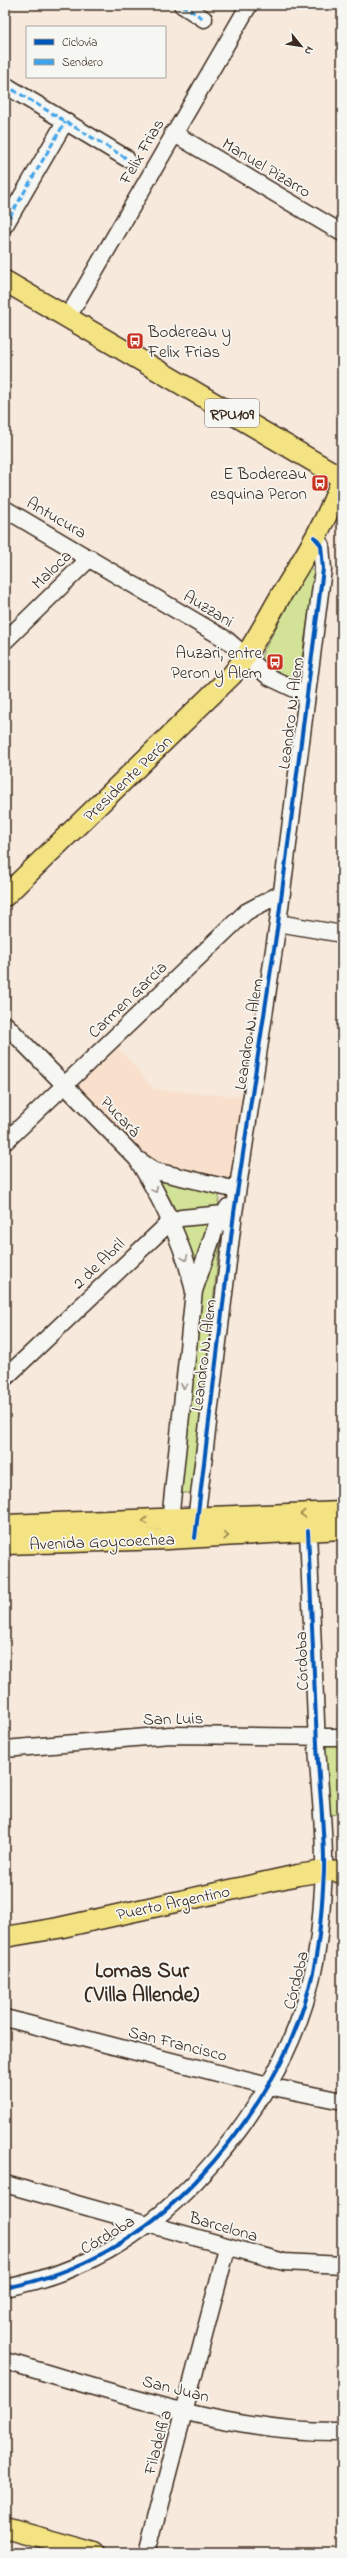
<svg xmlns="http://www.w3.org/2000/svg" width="347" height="2558" font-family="'Indie Flower',sans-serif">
	<rect width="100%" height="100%" fill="#f7e9dc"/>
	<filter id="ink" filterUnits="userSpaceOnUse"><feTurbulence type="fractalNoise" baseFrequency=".025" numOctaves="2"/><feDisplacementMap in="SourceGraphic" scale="8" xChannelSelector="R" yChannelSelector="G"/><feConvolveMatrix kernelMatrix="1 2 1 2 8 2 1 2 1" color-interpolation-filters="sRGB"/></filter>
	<g filter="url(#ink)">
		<path fill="#f8e0cc" d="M117 1047 154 1089 244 1097 230 1180 154 1161 133 1146 76 1087Z"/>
		<path fill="#d2e397" stroke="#86865a" d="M308 568 315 572 298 683 263 663 261 656Z
			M158 1177 220 1189 218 1206 176 1210Z
			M210 1222 196 1261 192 1262 180 1225Z
			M221 1233 191 1493H178L200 1298Z
			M321 1743H342V1814L322 1815Z"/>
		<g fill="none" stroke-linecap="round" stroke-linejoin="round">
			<g stroke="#3b2a1e" stroke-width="19">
				<path id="minor" d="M182 5 204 19
					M5 85 126 158
					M173 133 342 233
					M5 225 65 122
					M68 317 249 5
					M5 509 227 640 269 677 305 694
					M5 641 90 558
					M278 923 342 934
					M5 1024 137 1159 155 1171 237 1190
					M5 1142 246 912 282 893
					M137 1159C162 1200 184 1244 194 1291L169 1530
					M194 1291 215 1229 228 1207
					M5 1378 170 1222 181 1218 234 1213
					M195 1528 234 1213 278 923 323 569 321 545 314 537
					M5 1749 170 1735 342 1737
					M5 2018 268 2086 342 2101
					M5 2184 284 2262 342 2265
					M5 2288C82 2273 142 2237 196 2181 251 2123 296 2051 313 1972 320 1940 322 1905 324 1872 325 1831 319 1787 317 1745 314 1673 311 1602 308 1531
					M5 2361C111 2391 231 2434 342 2432
					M147 2553 227 2248"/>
			</g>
			<g stroke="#3b2a1e" stroke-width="23">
				<path id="major" d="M5 281 342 478
					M5 896 232 675C251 651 265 623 280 597 303 559 328 520 342 478
					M5 1525 342 1512
					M5 1544 168 1539 342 1529
					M5 1937 58 1928 298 1875 324 1871 342 1872
					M5 2528 95 2553"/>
			</g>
			<use href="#minor" stroke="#f6f6f2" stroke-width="16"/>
			<use href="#major" stroke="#f4e382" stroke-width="20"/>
			<path stroke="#3fa3ea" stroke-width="3" stroke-dasharray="6 3" stroke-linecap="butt" d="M182 5 204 19
				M5 85 126 158
				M5 225 65 122"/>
			<g stroke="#f6f6f2" stroke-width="6">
				<path id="cycleway" d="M195 1538 234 1213 278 923 323 569 321 545 314 537
					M5 2288C82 2273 142 2237 196 2181 251 2123 296 2051 313 1972 320 1940 322 1905 324 1872 325 1831 319 1787 317 1745 314 1673 311 1602 308 1531"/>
			</g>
			<use href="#cycleway" stroke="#0057b8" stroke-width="4"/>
		</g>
		<defs><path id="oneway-chevron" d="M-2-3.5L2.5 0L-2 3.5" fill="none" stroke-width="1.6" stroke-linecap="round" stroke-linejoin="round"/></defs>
		<g stroke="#989088">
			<use href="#oneway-chevron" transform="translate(155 1190) rotate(62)"/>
			<use href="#oneway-chevron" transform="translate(185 1258) rotate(69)"/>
			<use href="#oneway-chevron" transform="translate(184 1386) rotate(96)"/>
		</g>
		<g stroke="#988650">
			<use href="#oneway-chevron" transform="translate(303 1514) rotate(177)"/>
			<use href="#oneway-chevron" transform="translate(145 1521) rotate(178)"/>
			<use href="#oneway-chevron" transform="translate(226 1536) rotate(-3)"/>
		</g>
	</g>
	<defs>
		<g id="bus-square" transform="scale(0.9)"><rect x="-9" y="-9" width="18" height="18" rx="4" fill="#c8321e" stroke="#f6f6f2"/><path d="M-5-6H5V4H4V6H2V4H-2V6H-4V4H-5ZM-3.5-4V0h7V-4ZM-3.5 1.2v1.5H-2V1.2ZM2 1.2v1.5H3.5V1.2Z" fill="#fff"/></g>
	</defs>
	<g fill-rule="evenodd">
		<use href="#bus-square" x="135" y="341"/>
		<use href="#bus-square" x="320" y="483"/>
		<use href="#bus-square" x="275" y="662"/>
	</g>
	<g text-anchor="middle" stroke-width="3.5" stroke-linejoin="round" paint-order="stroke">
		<rect fill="#f6f6f2" stroke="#73675e" stroke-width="1" x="205" y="399" width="54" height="28" rx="3"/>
		<g font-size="16" font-weight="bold" fill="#3b2a1e">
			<text x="232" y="419">RPU109</text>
		</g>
		<g font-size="17" fill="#3b2a1e" stroke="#f6f6f2">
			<text transform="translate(141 151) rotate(-60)" y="6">Felix Frias</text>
			<text transform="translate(267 167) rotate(31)" y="6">Manuel Pizarro</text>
			<text transform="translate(57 517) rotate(30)" y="6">Antucura</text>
			<text transform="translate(51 569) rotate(-44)" y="6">Maloca</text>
			<text transform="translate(209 608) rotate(31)" y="6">Auzzani</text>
			<text transform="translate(290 713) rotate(-83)" y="6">Leandro N. Alem</text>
			<text transform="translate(127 778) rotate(-44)" y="6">Presidente Perón</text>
			<text transform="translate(127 999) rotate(-44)" y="6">Carmen García</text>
			<text transform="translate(248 1034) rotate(-81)" y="6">Leandro N. Alem</text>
			<text transform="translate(121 1116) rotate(46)" y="6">Pucará</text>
			<text transform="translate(98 1263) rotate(-44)" y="6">2 de Abril</text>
			<text transform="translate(203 1355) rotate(-83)" y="6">Leandro N. Alem</text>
			<text transform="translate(102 1541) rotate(-2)" y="6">Avenida Goycoechea</text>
			<text transform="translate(301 1661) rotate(-92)" y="6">Córdoba</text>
			<text transform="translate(173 1718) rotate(-1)" y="6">San Luis</text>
			<text transform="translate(173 1902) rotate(-12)" y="6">Puerto Argentino</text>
			<text transform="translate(295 1980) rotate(-76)" y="6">Córdoba</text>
			<text transform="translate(178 2043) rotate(14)" y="6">San Francisco</text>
			<text transform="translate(224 2226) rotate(16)" y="6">Barcelona</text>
			<text transform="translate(107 2234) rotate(-31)" y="6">Córdoba</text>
			<text transform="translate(176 2388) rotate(14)" y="6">San Juan</text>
			<text transform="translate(157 2442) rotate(-75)" y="6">Filadelfia</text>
		</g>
		<g font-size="17" fill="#3b2a1e" stroke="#f6f6f2" text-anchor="end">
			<text x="148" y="337" text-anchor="start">Bodereau y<tspan x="148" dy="20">Felix Frias</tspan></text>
			<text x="307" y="479">E Bodereau<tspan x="307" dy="20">esquina Peron</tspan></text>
			<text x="262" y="658">Auzari, entre<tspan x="262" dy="20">Peron y Alem</tspan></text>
		</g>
		<g font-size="21" font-weight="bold" fill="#3b2a1e" stroke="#f6f6f2">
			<text x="142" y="1977">Lomas Sur<tspan x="142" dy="24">(Villa Allende)</tspan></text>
		</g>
	</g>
	<rect width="347" height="2558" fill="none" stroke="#f6f6f2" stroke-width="20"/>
	<rect x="10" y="10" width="327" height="2538" fill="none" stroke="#3b2a1e" stroke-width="1.5" filter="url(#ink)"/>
	<rect x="26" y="26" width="140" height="52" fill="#f6f6f2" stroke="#aba49d"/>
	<rect x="34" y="39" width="20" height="6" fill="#0057b8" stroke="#aba49d"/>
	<text x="62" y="46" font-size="12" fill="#3b2a1e">Ciclovía</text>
	<rect x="34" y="59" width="20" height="6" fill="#3fa3ea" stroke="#aba49d"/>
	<text x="62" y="66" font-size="12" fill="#3b2a1e">Sendero</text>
	<g transform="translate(301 46) rotate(120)" stroke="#f6f6f2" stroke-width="3" paint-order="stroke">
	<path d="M0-3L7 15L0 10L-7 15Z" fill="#3b2a1e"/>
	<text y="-6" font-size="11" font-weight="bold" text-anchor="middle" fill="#3b2a1e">N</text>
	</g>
</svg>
